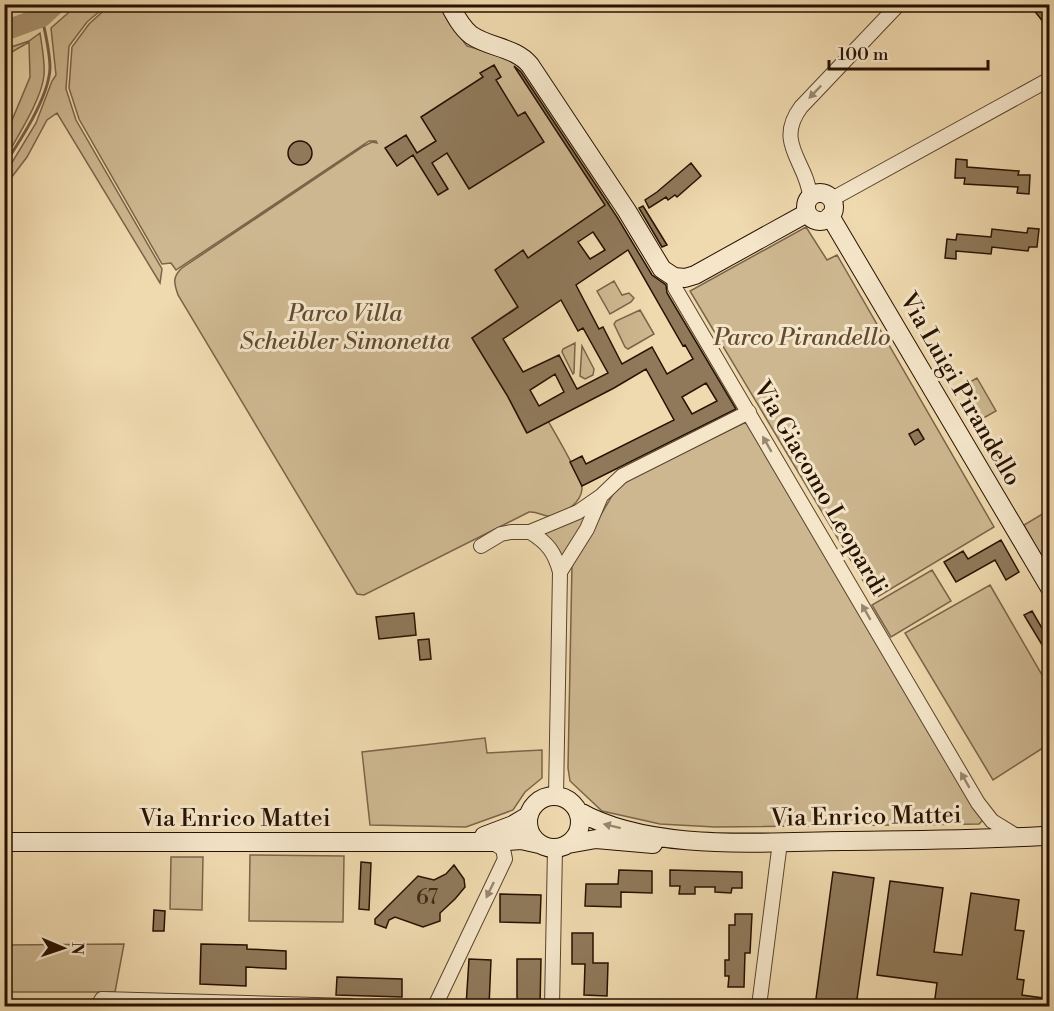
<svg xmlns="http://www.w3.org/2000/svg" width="1054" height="1011" font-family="'Libre Bodoni',serif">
	<rect width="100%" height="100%" fill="#efd9ae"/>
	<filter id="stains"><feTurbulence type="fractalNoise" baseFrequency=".00333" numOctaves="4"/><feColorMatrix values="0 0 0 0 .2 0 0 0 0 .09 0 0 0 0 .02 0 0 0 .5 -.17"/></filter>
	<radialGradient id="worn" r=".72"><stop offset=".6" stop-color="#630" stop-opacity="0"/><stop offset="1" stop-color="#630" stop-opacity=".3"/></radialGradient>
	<path fill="#cdb790" stroke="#7a6448" stroke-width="1.5" d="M75 4 107 5 87 22 69 46 66 89 76 120 162 269 160 283 57 113 47 120 27 157 5 186V174L36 123 52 81 56 75 51 28 68 13Z
		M110 5H440L449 22 467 46 521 61 613 200 531 256 527 300 472 338 507 395 526 432 548 421C555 433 582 479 582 489 581 503 564 514 552 516 545 518 538 511 529 512L364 595 357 594 178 295C174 283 172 277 182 268L364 146 372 142 377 143 376 141H369L176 270 171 263 162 264 79 119 69 88 72 47 89 24Z
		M40 33C42 47 45 61 44 75 42 99 17 137 5 159V137L30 77 29 42 5 56V49L29 41Z
		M806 227 827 260 837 255 994 527 874 599 690 291Z
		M614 281 622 295 629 293 634 298 631 302 610 314 597 291Z
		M640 310 654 334 628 349 625 347 614 324 616 321Z
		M575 343 574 373 573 374 562 352 563 349Z
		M582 346 594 369 593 375 585 379 580 376Z
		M977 378 996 411 980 420 961 387Z
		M746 422 984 819 979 824 715 827 660 824 602 811 570 781 568 768 572 564 616 489 635 476Z
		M595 506 563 562 536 532Z
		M1049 510V571L1024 525Z
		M932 570 951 601 891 637 872 605Z
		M990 585 1049 687V744L993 780 905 633Z
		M485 738 487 753 542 750V778L525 792 513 810 466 827 370 825 362 752Z
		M250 855 344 856 343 922 249 921Z
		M171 857H203L202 910 170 909Z
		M124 944 115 992H5V945Z"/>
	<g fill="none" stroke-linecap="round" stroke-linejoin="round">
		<path stroke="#766045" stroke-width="3" d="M4 165C20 141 49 97 50 68 50 51 45 33 42 17"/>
		<path stroke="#ab9573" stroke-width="20" d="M4 31 42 17 56 4"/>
	</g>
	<path fill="#8f795a" stroke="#271100" stroke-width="1.5" fill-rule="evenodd" d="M1029 4H1050V18L1044 23Z
		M494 65 501 77 496 80 518 116 525 112 544 142 469 189 447 153 432 163 448 189 438 195 413 155 397 166 385 148 406 135 417 153 436 141 421 117 483 77 480 73Z
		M514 66 521 72 617 217 652 275 666 285 667 293 736 409 582 486 570 462 582 456 586 464 674 420 646 369 614 388 527 433 507 395 472 338 518 307 495 270 523 250 528 258 605 205ZM593 232 605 250 590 259 578 242ZM628 250 683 346 685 345 693 359 667 374 652 347 622 364 603 327 599 329 576 285ZM561 300 578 331 583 328 608 373 577 389 559 355 523 372 503 339ZM555 374 564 392 539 406 530 390ZM706 383 717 401 692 414 682 397Z
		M288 153a12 12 0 1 1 24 0a12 12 0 1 1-24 0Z
		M956 159 967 160V167L1019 171 1018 175H1030L1029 194 1017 193 1018 187 964 184 965 178H955Z
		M691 163 701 176 677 197 675 195 668 200 666 197 649 208 645 200 657 192Z
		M643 206 667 245 662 247 639 208Z
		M1028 228 1039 229 1037 247H1029L1028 251 992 247 991 254 956 251V259L945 258 947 239 956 240 957 234 991 237 992 229 1027 233Z
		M918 429 924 439 915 445 909 434Z
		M1001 540 1019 572 1006 580 995 560 956 582 944 562 963 551 968 559Z
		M1032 611 1050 642V658L1024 615Z
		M414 613 416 635 379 639 376 617Z
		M429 639 431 659 420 660 418 640Z
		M361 862 371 863 369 910 359 909Z
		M454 865 464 879 465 887 455 899 440 913V921L423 927 395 917 389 920 386 928 375 924V919L418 876 434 880 446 874Z
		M619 870 652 871V893L621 892V907L585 906 586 884H618Z
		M670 870 742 872V888H732L731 893 715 892V887H695V894H679L680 886H670Z
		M833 872 874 878 856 1006H815Z
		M890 881 943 888 934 952 962 955 971 893 1019 900 1015 930 1024 931 1017 979 1024 980 1022 995 1050 999V1006H934L937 983 877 975Z
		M500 894 541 895 540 923 500 922Z
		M154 910 165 911 164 931H153Z
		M735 914H752L750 953H745L744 987H728L729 976H725V960H729V925H735Z
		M572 933H593V963H608L607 996 584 995 585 964H572Z
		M201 944 247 945V949L286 951V969L246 967V986L200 984Z
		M469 959 491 960 489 1006H466Z
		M517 959H541L540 1006H517Z
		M337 977 402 979V997L336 995Z"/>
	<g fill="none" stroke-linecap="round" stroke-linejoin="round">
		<g stroke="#59432c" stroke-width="16">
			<path id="street" d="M810 196C807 162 774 143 801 107L899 4
				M832 199 1050 79
				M674 277 675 288 978 803 992 821 1018 837
				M530 532C548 543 555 553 560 572
				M481 546 501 534 511 532H530L578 512 601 496 622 476 749 412
				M556 796 560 572 587 529 601 496
				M98 1006 102 999 351 1006
				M435 1006 505 859 503 849 492 842
				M552 1006 555 849
				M759 1006 780 842"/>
		</g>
		<g stroke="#271100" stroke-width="20">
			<path id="secondary" d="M449 4C455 15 461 27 471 35 490 48 515 47 530 65L627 211 662 269 674 277 685 278 695 275 807 213
				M806 207a14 14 0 1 1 28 0a14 14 0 1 1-28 0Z
				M830 216 1050 588
				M528 822a26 26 0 1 1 52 0a26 26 0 1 1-52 0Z
				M578 811C649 852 762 842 842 841 909 840 976 840 1043 836L1050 837
				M484 836 513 825 528 816
				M4 842H492L521 840 539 844
				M568 844 596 839 653 844"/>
		</g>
		<use href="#street" stroke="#f5e6ca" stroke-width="14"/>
		<use href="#secondary" stroke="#f5e6ca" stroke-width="18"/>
	</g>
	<defs><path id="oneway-solid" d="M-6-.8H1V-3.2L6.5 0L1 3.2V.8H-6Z" transform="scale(1.5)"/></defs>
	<g fill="#98866f">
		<use href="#oneway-solid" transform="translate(815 92) rotate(134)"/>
		<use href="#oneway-solid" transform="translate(767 444) rotate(-120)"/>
		<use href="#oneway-solid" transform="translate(866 612) rotate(-120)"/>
		<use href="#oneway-solid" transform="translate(965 780) rotate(-120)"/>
		<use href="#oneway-solid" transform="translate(612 826) rotate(-166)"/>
		<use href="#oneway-solid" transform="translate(490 890) rotate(116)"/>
	</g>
	<g text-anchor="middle" stroke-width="6" stroke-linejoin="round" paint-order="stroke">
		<g font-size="21" fill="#412b16">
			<text x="427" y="904">67</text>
		</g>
		<g font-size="24" font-style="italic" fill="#614b32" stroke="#f5e6ca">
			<text x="345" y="321">Parco Villa<tspan x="345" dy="28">Scheibler Simonetta</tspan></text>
			<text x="802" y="345">Parco Pirandello</text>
		</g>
		<g font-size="24" fill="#271100" stroke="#f5e6ca">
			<text transform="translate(961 389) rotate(60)" y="8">Via Luigi Pirandello</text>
			<text transform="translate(821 488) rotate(60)" y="8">Via Giacomo Leopardi</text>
			<text transform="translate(866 816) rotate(-1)" y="8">Via Enrico Mattei</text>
			<text x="235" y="826">Via Enrico Mattei</text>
		</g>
	</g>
	<rect width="1054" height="1011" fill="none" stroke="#efd9ae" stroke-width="24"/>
	<rect x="6" y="6" width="1042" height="999" fill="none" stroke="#271100" stroke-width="3"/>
	<rect x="12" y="12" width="1030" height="987" fill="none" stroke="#271100" stroke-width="1.5"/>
	<g transform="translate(63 948) rotate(92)" stroke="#f5e6ca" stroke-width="4.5" paint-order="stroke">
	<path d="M0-4.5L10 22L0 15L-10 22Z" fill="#271100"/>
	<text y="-9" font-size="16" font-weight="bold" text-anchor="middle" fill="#271100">N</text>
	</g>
	<path d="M829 60v9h159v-9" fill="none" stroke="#271100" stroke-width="3"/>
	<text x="838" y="60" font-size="18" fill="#271100" stroke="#f5e6ca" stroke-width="4.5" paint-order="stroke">100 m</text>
	<rect width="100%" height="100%" filter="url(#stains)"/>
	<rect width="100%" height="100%" fill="url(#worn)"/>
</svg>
